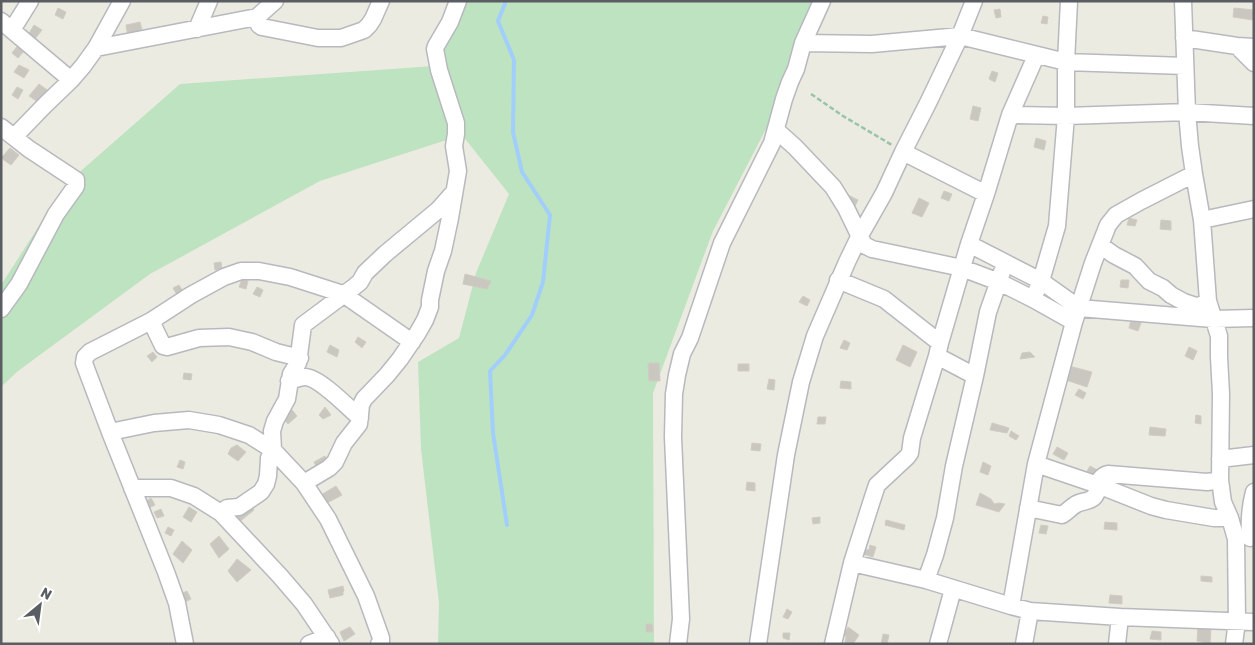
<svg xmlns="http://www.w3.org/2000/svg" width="1255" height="645" font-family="Rubik,sans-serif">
	<rect width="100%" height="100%" fill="#ecebe1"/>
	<path fill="#bee3c1" d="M465 1H813L795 73 713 231 653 393 654 644H438L439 603 421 449 418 362 459 338 476 273 509 194 462 135 320 181 150 274 18 371 1 387V285L66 184 180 84 434 66Z"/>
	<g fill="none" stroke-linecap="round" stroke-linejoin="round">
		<path stroke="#a2cefb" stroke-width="4" d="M506 1 498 21 514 60 513 132 522 172 550 215 543 282 532 315 505 355 490 371 493 433 507 525"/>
	</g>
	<path fill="#cac7c1" stroke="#d1ccc0" d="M58 8 66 12 63 19 55 15Z
		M1234 8 1254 10 1253 20 1233 17Z
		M1000 9 1001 17 996 18 994 10Z
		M1043 16 1048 17 1047 24 1041 23Z
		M140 22 143 34 128 37 126 25Z
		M34 25 42 30 35 39 28 35Z
		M19 44 26 49 18 58 12 53Z
		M19 65 29 70 24 78 14 72Z
		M992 71 998 73 995 82 989 79Z
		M39 84 50 92 41 104 29 96Z
		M17 87 23 90 18 99 12 95Z
		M973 106 981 108 978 121 970 119Z
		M1036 138 1046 141 1044 150 1034 147Z
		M10 148 19 155 11 165 1 158Z
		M944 191 952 194 949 201 941 198Z
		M846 194 858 200 855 206 844 200Z
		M919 198 929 203 922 217 912 213Z
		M1129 218 1137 220 1135 226 1127 225Z
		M1161 220 1171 221V230L1160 229Z
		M221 262 222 269 215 270 214 263Z
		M465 274 491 281 487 289 463 284Z
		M242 279 248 281 246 289 239 287Z
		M1121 280H1129L1128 288 1120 287Z
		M179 285 183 291 177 295 173 288Z
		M257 287 263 290 260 297 253 294Z
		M803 296 810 300 807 306 799 302Z
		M1131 320 1141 323 1138 331 1129 328Z
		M358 337 366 342 362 348 355 342Z
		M844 340 850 343 847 350 840 348Z
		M330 345 339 350 337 357 327 352Z
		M903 345 917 352 910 367 896 360Z
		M1189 347 1197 351 1193 360 1185 356Z
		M153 352 157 357 152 362 147 356Z
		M1030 352 1035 357 1020 359 1022 353Z
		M648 363H659L660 381H649Z
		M738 364H749V371H738Z
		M1069 366 1092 372 1087 387 1063 379Z
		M184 373 192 374 191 380 183 379Z
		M769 379 775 380 774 390 767 389Z
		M841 381 851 382V389L840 388Z
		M1079 389 1086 393 1083 399 1075 395Z
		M325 407 331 415 323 419 319 415Z
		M292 410 297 416 288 424 283 418Z
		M1196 415 1201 416V424L1195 423Z
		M818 417H826L825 424H817Z
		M992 423 1009 428 1007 433 990 430Z
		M1150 427 1166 429 1165 436 1149 435Z
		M1011 431 1019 436 1016 440 1009 436Z
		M752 443 761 444 760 451 751 450Z
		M237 445 246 452 238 461 228 454 231 448Z
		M1057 447 1068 453 1064 460 1053 454Z
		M325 456 329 465 319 472 314 462Z
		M180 460 185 462 183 469 177 467Z
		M983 462 991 466 988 475 980 472Z
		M1090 466 1101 472 1097 479 1086 473Z
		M747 482 755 483V491L746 490Z
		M336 486 342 495 325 504 321 495Z
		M980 493 991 499 994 504 999 503 1005 504 999 512 976 505Z
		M151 498 155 505 149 508 145 502Z
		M245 498 254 510 238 523 234 519V512Z
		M189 507 197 512 191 522 183 517Z
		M161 509 164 516 157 518 154 512Z
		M820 517V523L813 524 812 518Z
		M886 520 905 525 904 530 885 525Z
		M1105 522 1117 523V530L1104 529Z
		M1041 525 1048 526 1046 534 1039 533Z
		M168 527 174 530 171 536 165 533Z
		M219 536 229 549 219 558 210 544Z
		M182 541 192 550 183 563 173 554Z
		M870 545 876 547 873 557 863 554 864 549 869 550Z
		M237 559 251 570 237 582 228 571Z
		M1201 576 1212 577V582L1201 581Z
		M343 586 344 591 343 592V595L330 598 328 590Z
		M187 591 191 599 183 603 179 595Z
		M1110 595 1122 596V604L1109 603Z
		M787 609 792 612 788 619 783 617Z
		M646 624H652L653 632H646Z
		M1198 626 1211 628 1210 644 1197 641Z
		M350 627 355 634 344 641 340 632Z
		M848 627 859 635 853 644H845L846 637 844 634Z
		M1152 631 1161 632V640L1150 639Z
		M783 633H790L789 640 783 638Z
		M883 634 889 635 887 644H881Z"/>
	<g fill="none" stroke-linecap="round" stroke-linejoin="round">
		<g stroke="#b7b9be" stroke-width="19">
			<path id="minor" d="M1183 1 1187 112 1190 146 1194 174 1202 220 1208 301 1219 336V357L1221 394 1220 480 1223 502 1230 518 1236 539 1237 621 1234 644
				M257 17 259 25 262 27 318 38H341L364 30 369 25 373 19 381 1
				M1 21 71 80
				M197 29 209 1
				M12 30 30 1
				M1184 38 1237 46 1254 47
				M803 43 872 44 960 36 1066 62 1185 66
				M1237 46 1254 63
				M96 48 257 17 275 1
				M1010 115 1066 116 1187 112 1254 116
				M1 127 29 149 76 180V186L56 214 19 284 1 309
				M776 130 795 147 833 187 846 208 864 245 872 249 962 268 999 282 1033 299 1074 322
				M14 137 45 105 71 80 83 66 96 48 122 1
				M903 152 986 194
				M1202 220 1254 209
				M969 244 1041 281 1079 308 1213 319 1254 318
				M1100 245 1114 255 1135 266 1149 281 1163 288 1171 295 1184 302 1196 306 1201 305 1208 301
				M838 280 884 299 940 343
				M1037 290 1041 281 1057 226 1066 116V62L1069 1
				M151 321 163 346 167 347 199 338 229 337 252 342 276 352 300 358
				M975 376 988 312 1002 272
				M289 381C294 380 300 377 305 377 319 377 350 409 360 418
				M110 432 154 423 189 420 219 425 249 435 273 450 304 483 328 519 366 596 381 638V642L379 644
				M1220 459 1254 455
				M1036 464 1098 485 1151 506 1166 510 1214 518H1230
				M304 483 329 468 335 462 344 443 359 424 361 405 364 399 387 375 400 359 417 334 425 320 430 307V300L436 271 443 251 450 218 458 171 454 146 456 134V123L439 70 435 49 436 46 450 22 458 1
				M132 488H171L194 496 221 513 280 576 304 604 331 644
				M1028 508 1062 515C1067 512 1070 508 1075 505 1080 501 1090 502 1094 497 1101 490 1095 477 1108 474L1207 482 1220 480
				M221 513 227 508 239 507 261 492 266 484 268 476 269 458 273 450 272 431 275 421 287 399 291 374 298 363 303 325 354 287 360 282 365 273 385 254 438 210 454 192
				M1250 538C1249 522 1250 507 1254 492
				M852 563 926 580 1011 606 1030 611 1120 617 1254 622
				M926 580 935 555 945 518 954 466 975 376 937 356
				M1011 606 1036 464 1074 322 1093 263 1108 225 1116 215 1141 201 1194 174
				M185 644 177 603 166 572 110 432 84 363 85 357 90 352 151 321 191 295 224 277 241 271H259L290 277 343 294 412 342
				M309 644 327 637
				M678 644 681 619 673 437 674 394 677 375 682 354 690 338 722 243 772 143 784 99 790 82 796 69 803 43 822 1
				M758 644 786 455 801 382 815 336 847 262 859 237 884 193 903 152 928 103 960 36 974 1
				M833 644 852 563 873 497 877 485 907 457 910 453 912 438 937 356 940 343 969 244 986 194 1010 115 1036 56
				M938 644 953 589
				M1024 644 1030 611
				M1117 644 1120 617"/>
		</g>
		<path stroke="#98c4a8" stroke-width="2.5" stroke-dasharray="5 2.5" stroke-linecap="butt" d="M811 94 843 116 892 145"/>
		<use href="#minor" stroke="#fff" stroke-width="16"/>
	</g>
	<rect width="1255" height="645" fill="none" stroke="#5a5d62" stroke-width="5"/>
	<g transform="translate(40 605) rotate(29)" stroke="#ffffff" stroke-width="4" paint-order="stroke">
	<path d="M0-4L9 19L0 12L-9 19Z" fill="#5a5d62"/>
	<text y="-8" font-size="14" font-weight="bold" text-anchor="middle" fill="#5a5d62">N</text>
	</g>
</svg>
